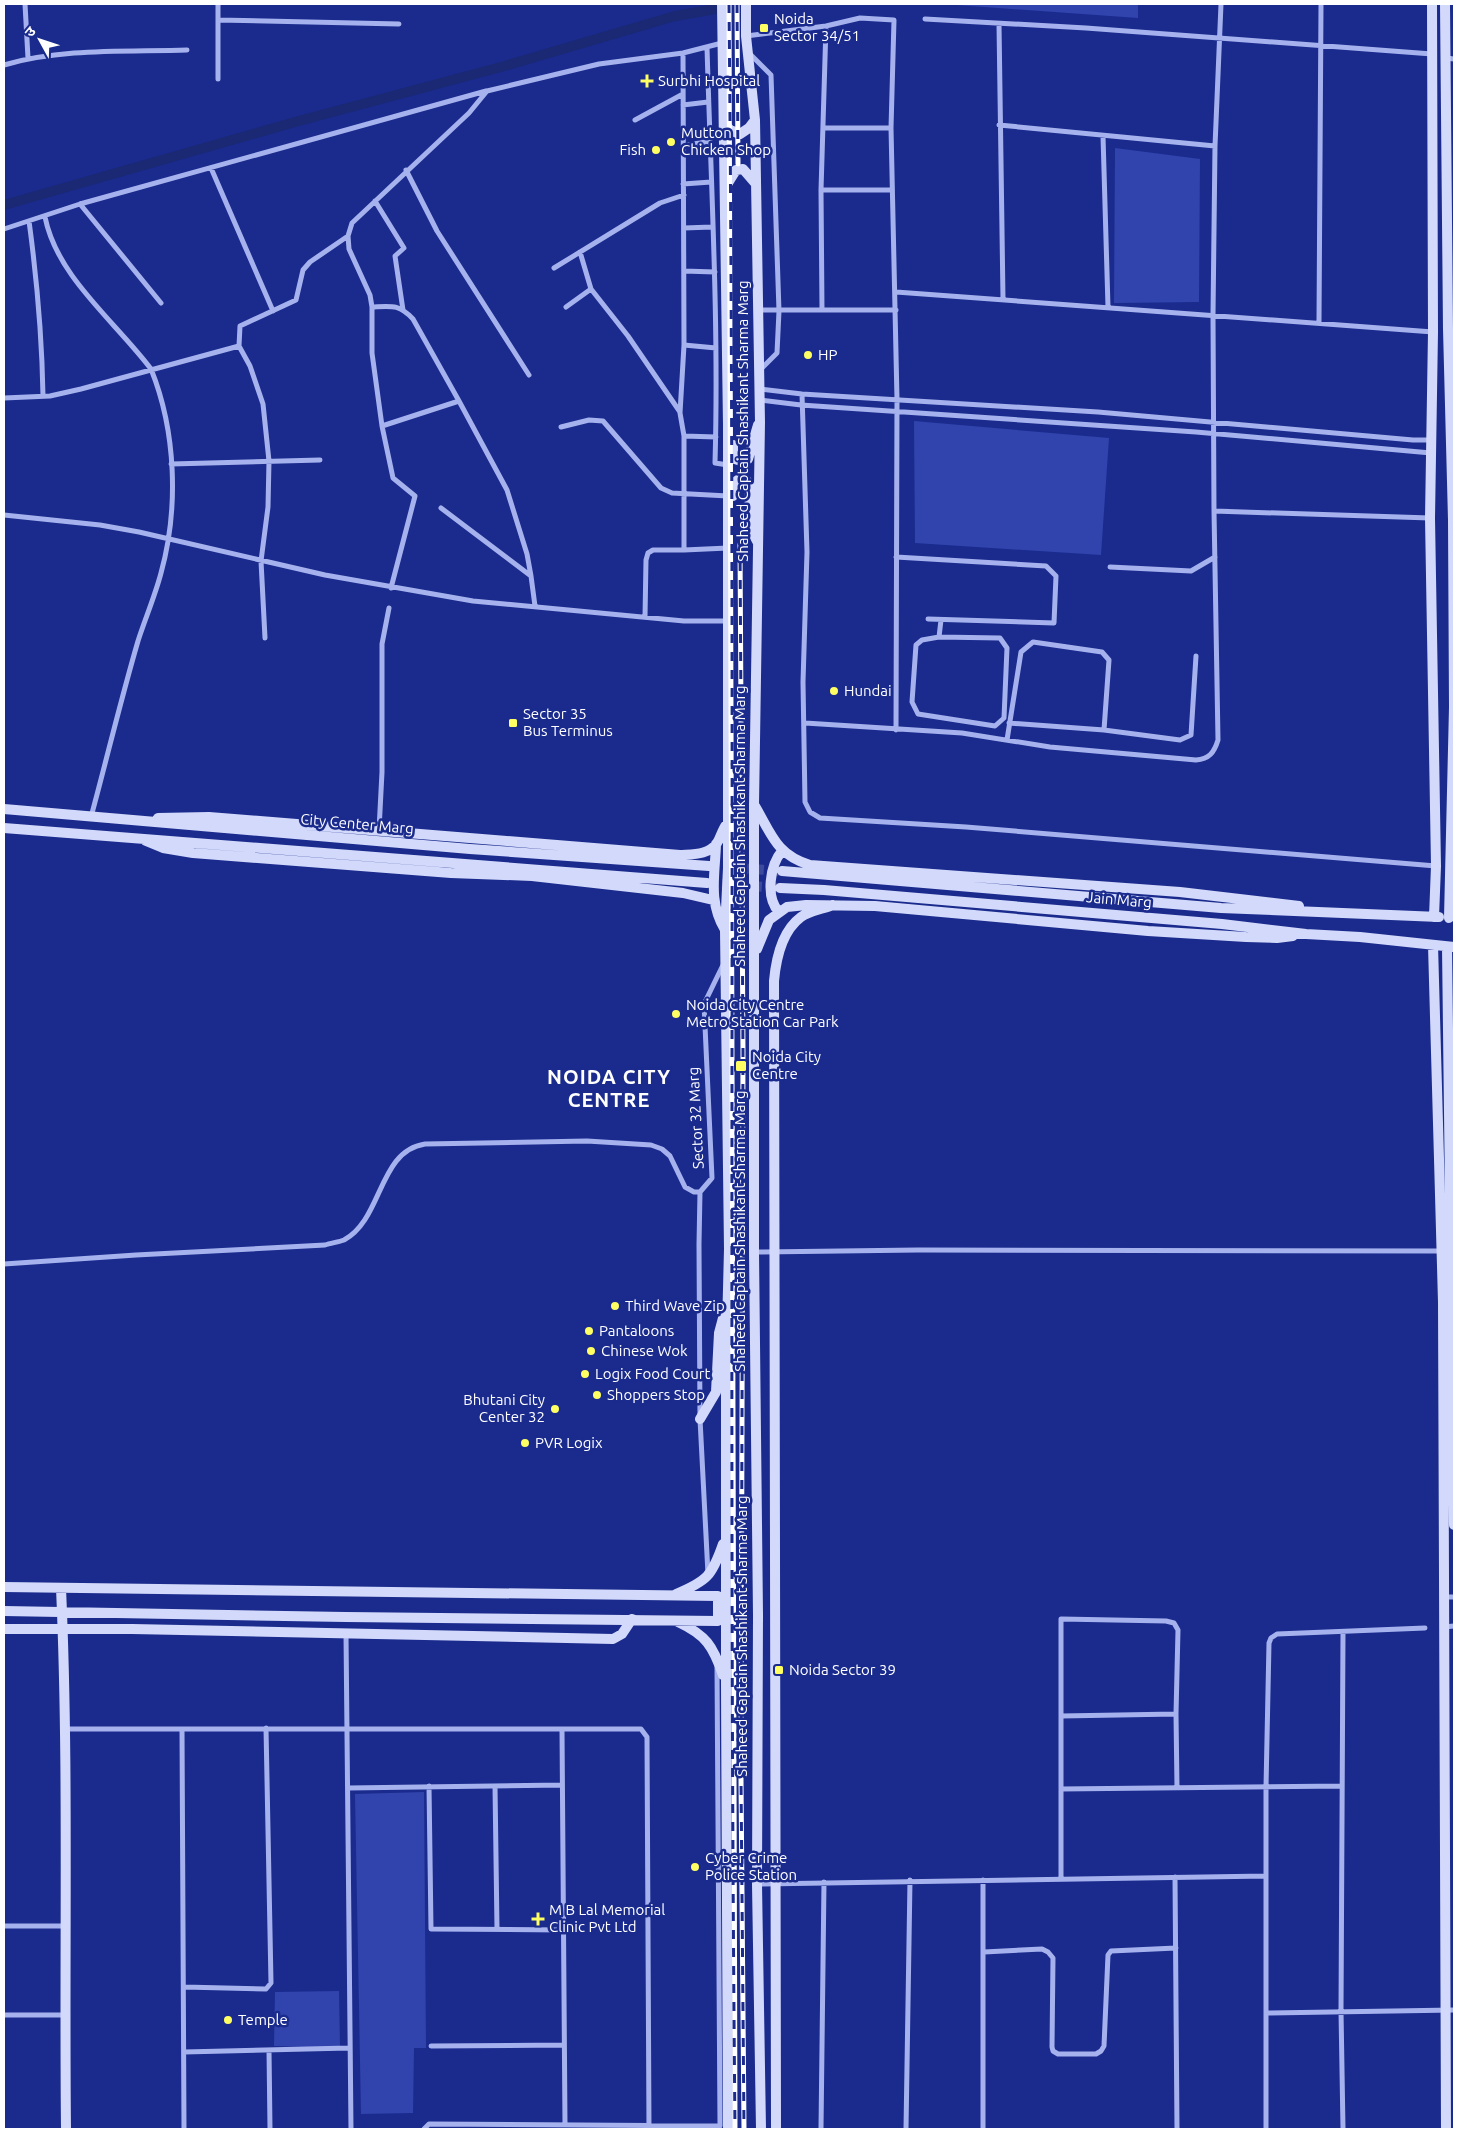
<svg xmlns="http://www.w3.org/2000/svg" width="1458" height="2133" font-family="Ubuntu,'Noto Sans Devanagari',sans-serif">
	<rect width="100%" height="100%" fill="#1a2b8d"/>
	<path fill="#3144ad" d="M943 4H1138V18Z
		M1115 148 1200 159 1199 302 1114 303Z
		M914 421 1109 438 1101 555 915 543Z
		M424 1792 426 2048H414L413 2113 361 2114 355 1794Z
		M339 1991 340 2048 274 2046 275 1992Z"/>
	<g fill="none" stroke-linecap="round" stroke-linejoin="round">
		<path stroke="#1b2873" stroke-width="10" d="M4 205 295 122 501 67 675 16 722 8"/>
		<path stroke="#3c4b9e" stroke-width="10" stroke-dasharray="10 5" stroke-linecap="butt" d="M709 866 780 871
			M707 883 779 888"/>
		<path stroke="#a6b2ee" stroke-width="5" d="M25 4 28 58
			M925 19 1086 28 1432 54
			M218 20 399 24
			M999 24 1003 299
			M746 36 826 26 860 18 894 20 891 128 897 399 896 730
			M707 47C711 186 719 324 715 463L728 465
			M683 53 684 345 680 413 684 436V550L728 548
			M750 54 771 75 779 311 777 353 760 370
			M1446 58 1454 59
			M4 65C62 48 127 52 187 50
			M218 79V4
			M683 105 708 102
			M635 120 683 94
			M999 125 1215 146
			M824 128H891
			M1103 136 1108 307
			M684 146 709 141
			M211 168 273 311
			M406 170 437 231 529 375
			M683 184 711 182
			M821 190H892
			M375 201 404 248 395 256 403 310
			M80 204 161 303
			M45 217C57 277 115 321 151 369 176 431 179 508 161 573 155 596 145 619 138 641 121 699 107 758 91 817
			M29 221C37 280 42 337 43 396
			M684 228 712 227
			M4 229 80 204 486 91
			M580 252 591 289 628 336 680 412
			M554 268 660 203 684 195
			M684 271 715 272
			M896 292 1433 332
			M372 307C392 306 399 304 413 319L459 401 507 490 527 554 531 576
			M566 307 591 289
			M758 310H896
			M822 310 821 190 826 26
			M1319 322 1321 4
			M684 345 716 348
			M759 389 802 394 1098 412 1413 440H1431
			M802 394 807 552 803 682 805 802 810 812 820 818 966 827 1436 866
			M4 398 50 396 81 389 239 346
			M760 400 801 405 1196 432 1431 453
			M382 426 459 401
			M561 427 589 420 603 421 661 488 672 493 728 496
			M684 436 716 437
			M171 464 320 460
			M441 508 531 576 535 606
			M1214 511 1430 518
			M4 515 100 525 139 532 325 575 473 601 684 621H729
			M896 557 1046 566 1056 576 1054 623 928 619
			M1110 567 1191 571 1215 557
			M391 588 415 496 393 478 382 426 372 353V307L370 295 349 249 348 236 352 223 469 113 487 91 599 64 683 53 722 43
			M645 617 646 560 648 553 653 550H684
			M939 637 1000 638 1007 648 1004 718 995 726 918 714 912 702 916 645 922 640Z
			M939 637 941 620
			M265 638 261 561 268 507 269 461 263 404 250 366 239 346 240 326 296 300 303 270 310 262 348 236
			M805 723 962 733 1050 747 1196 760C1209 759 1214 753 1218 740L1214 511 1213 315 1215 146 1221 4
			M1104 730 1180 740 1191 735 1196 656
			M1007 740 1021 652 1033 642 1102 652 1109 660 1104 730 1009 723
			M379 830 382 772V644L389 608
			M754 1252 918 1250 1441 1251
			M4 1264 136 1255 325 1245C331 1243 339 1242 344 1240 383 1219 378 1151 425 1144L587 1141 651 1145 662 1149 670 1156 685 1187 694 1192H700
			M708 1574 700 1419 699 1244 700 1192 712 1178 704 1004 723 965
			M1444 1597H1454
			M1444 1627 1454 1626
			M346 1634 351 2129
			M1061 1716 1176 1714
			M65 1729H641L647 1737 649 2129
			M182 1729 184 2129
			M562 1730 565 2125
			M429 1786 431 1929 563 1930
			M495 1786 497 1929
			M348 1788 562 1785
			M1061 1789 1342 1786
			M1175 1877 1177 2129
			M1061 1879V1619L1166 1621 1174 1623 1178 1630 1176 1714 1177 1788
			M983 1880V2129
			M757 1884 1266 1876
			M4 1926H64
			M984 1952 1042 1949 1048 1952 1053 1958 1052 2047 1053 2051 1058 2054H1096L1101 2051 1104 2046 1108 1955 1111 1951 1176 1948
			M184 1987 266 1989 271 1983 266 1728
			M1266 2013 1454 2010
			M4 2015H65
			M431 2046 564 2045
			M269 2050 270 2129
			M184 2052 349 2048
			M424 2129 429 2124 720 2126 717 1666
			M821 2129 824 1882
			M906 2129 910 1880
			M1266 2129V1787L1269 1643 1271 1638 1277 1634 1425 1628
			M1343 2129 1341 2011 1343 1632"/>
		<path stroke="#d3d9fa" stroke-width="10" d="M722 4 728 425V868L725 930 729 1249 726 1368V1683L728 2129
			M746 4V36L755 120 760 422 754 805V1252L758 1615 757 1884 761 2129
			M1432 4 1433 332 1430 518 1436 866 1434 917
			M1445 4 1448 329 1453 520 1454 707 1449 918
			M724 123 730 130 740 134 749 128 755 120
			M726 186 736 170 743 169 756 184
			M733 445V453L735 459 741 461 748 459 758 425
			M733 496 735 482 741 478 747 481 750 487 749 520 751 530 758 543
			M755 806C771 833 776 855 810 865L1180 892 1299 906
			M4 809 470 849 709 866
			M158 818 209 817 680 855C693 854 709 855 717 843 721 837 722 830 726 825
			M4 828 707 883
			M146 841 163 848 193 853 451 873 532 876 683 893 713 900
			M716 844C715 875 708 902 725 930
			M782 871 1221 908 1439 917
			M780 888 824 890 1222 924 1306 934 1360 937 1454 947
			M779 912C765 897 770 865 782 851
			M1433 945 1443 1302 1446 2129
			M1447 947 1454 1525
			M757 949 769 920 787 907 806 905 875 906 1148 931 1246 937 1277 938 1293 936
			M700 1419 716 1392 719 1333 723 1318
			M4 1587 718 1596V1621L346 1617 4 1611
			M61 1588C69 1768 64 1949 66 2129
			M676 1594C707 1581 712 1576 723 1544
			M678 1622C706 1635 713 1646 723 1675
			M4 1629H132L613 1639 622 1634 632 1619
			M776 2129 774 981C776 959 782 931 801 917 809 911 823 909 833 905"/>
		<g stroke="#fff" stroke-width="5">
			<path id="rail" d="M729 4C736 712 728 1421 735 2129
				M737 4 738 164
				M740 544 743 1052 741 1779 744 2129"/>
		</g>
		<use href="#rail" stroke="#1a2b8d" stroke-width="3" stroke-dasharray="9" stroke-linecap="butt"/>
	</g>
	<g fill="#ffff63" stroke="#1a2b8d" stroke-width="2">
		<rect x="759" y="23" width="10" height="10" rx="2.5"/>
		<path d="M644.5 73.5h5v5h5v5h-5v5h-5v-5h-5v-5h5z"/>
		<circle cx="671" cy="142" r="5"/>
		<circle cx="656" cy="150" r="5"/>
		<circle cx="808" cy="355" r="5"/>
		<circle cx="834" cy="691" r="5"/>
		<rect x="508" y="718" width="10" height="10" rx="2.5"/>
		<circle cx="676" cy="1014" r="5"/>
		<rect x="735" y="1060" width="12" height="12" rx="2.5"/>
		<circle cx="615" cy="1306" r="5"/>
		<circle cx="589" cy="1331" r="5"/>
		<circle cx="591" cy="1351" r="5"/>
		<circle cx="585" cy="1374" r="5"/>
		<circle cx="597" cy="1395" r="5"/>
		<circle cx="555" cy="1409" r="5"/>
		<circle cx="525" cy="1443" r="5"/>
		<rect x="774" y="1665" width="10" height="10" rx="2.5"/>
		<circle cx="695" cy="1867" r="5"/>
		<path d="M535.5 1911.5h5v5h5v5h-5v5h-5v-5h-5v-5h5z"/>
		<circle cx="228" cy="2020" r="5"/>
	</g>
	<g text-anchor="middle" stroke-width="5" stroke-linejoin="round" paint-order="stroke">
		<g font-size="15" fill="#fff" stroke="#1a2b8d" text-anchor="start">
			<text x="774" y="24">Noida<tspan x="774" dy="17">Sector 34/51</tspan></text>
			<text x="658" y="86">Surbhi Hospital</text>
			<text x="681" y="138">Mutton<tspan x="681" dy="17">Chicken Shop</tspan></text>
			<text x="646" y="155" text-anchor="end">Fish</text>
			<text x="818" y="360">HP</text>
			<text x="844" y="696">Hundai</text>
			<text x="523" y="719">Sector 35<tspan x="523" dy="17">Bus Terminus</tspan></text>
			<text x="686" y="1010">Noida City Centre<tspan x="686" dy="17">Metro Station Car Park</tspan></text>
			<text x="752" y="1062">Noida City<tspan x="752" dy="17">Centre</tspan></text>
			<text x="625" y="1311">Third Wave Zip</text>
			<text x="599" y="1336">Pantaloons</text>
			<text x="601" y="1356">Chinese Wok</text>
			<text x="595" y="1379">Logix Food Court</text>
			<text x="607" y="1400">Shoppers Stop</text>
			<text x="545" y="1405" text-anchor="end">Bhutani City<tspan x="545" dy="17">Center 32</tspan></text>
			<text x="535" y="1448">PVR Logix</text>
			<text x="789" y="1675">Noida Sector 39</text>
			<text x="705" y="1863">Cyber Crime<tspan x="705" dy="17">Police Station</tspan></text>
			<text x="549" y="1915">M B Lal Memorial<tspan x="549" dy="17">Clinic Pvt Ltd</tspan></text>
			<text x="238" y="2025">Temple</text>
		</g>
		<g font-size="15" fill="#fff" stroke="#1a2b8d">
			<text transform="translate(743 421) rotate(-90)" y="5">Shaheed Captain Shashikant Sharma Marg</text>
			<text transform="translate(357 824) rotate(5)" y="5">City Center Marg</text>
			<text transform="translate(740 826) rotate(-90)" y="5">Shaheed Captain Shashikant Sharma Marg</text>
			<text transform="translate(1119 900) rotate(5)" y="5">Jain Marg</text>
			<text transform="translate(696 1118) rotate(-93)" y="5">Sector 32 Marg</text>
			<text transform="translate(740 1231) rotate(-90)" y="5">Shaheed Captain Shashikant Sharma Marg</text>
			<text transform="translate(742 1636) rotate(-90)" y="5">Shaheed Captain Shashikant Sharma Marg</text>
		</g>
		<g font-size="20" font-weight="bold" letter-spacing="1" fill="#fff" stroke="#1a2b8d">
			<text x="609" y="1084">NOIDA CITY<tspan x="609" dy="23">CENTRE</tspan></text>
		</g>
	</g>
	<rect width="1458" height="2133" fill="none" stroke="#ffffff" stroke-width="10"/>
	<g transform="translate(40 40) rotate(310)" stroke="#1a2b8d" stroke-width="4" paint-order="stroke">
	<path d="M0-4L9 19L0 12L-9 19Z" fill="#ffffff"/>
	<text y="-8" font-size="14" font-weight="bold" text-anchor="middle" fill="#ffffff">उ</text>
	</g>
</svg>
